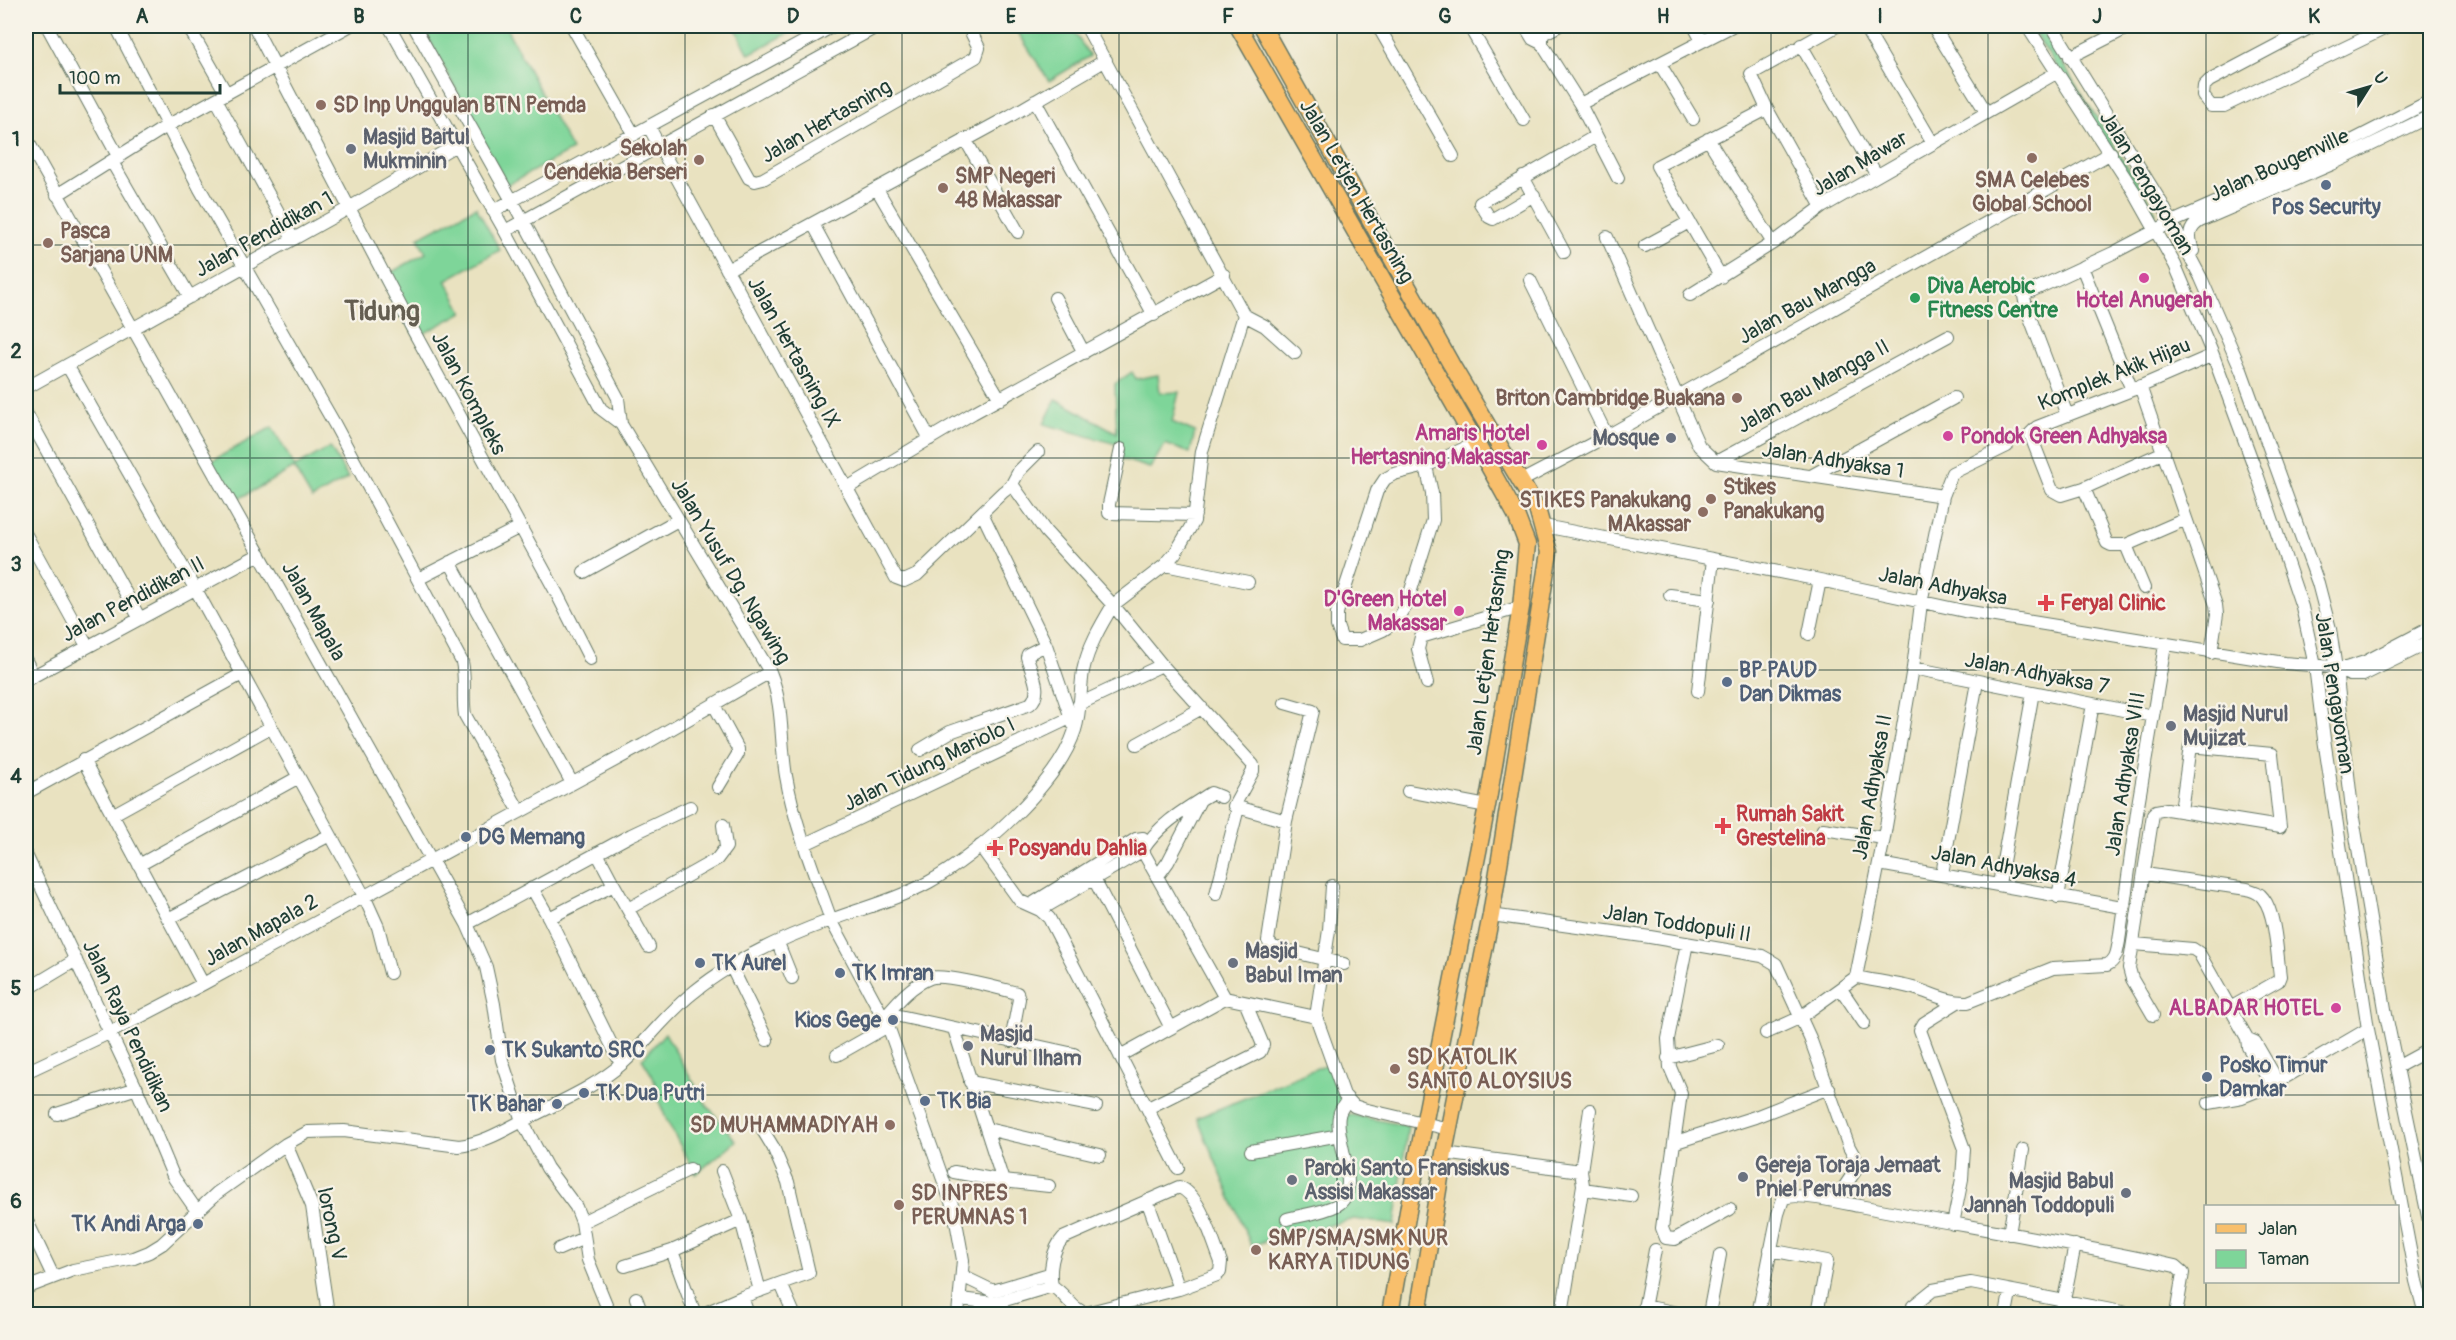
<svg xmlns="http://www.w3.org/2000/svg" width="2456" height="1340" font-family="Pangolin,sans-serif">
	<rect width="100%" height="100%" fill="#f7f3e8"/>
	<filter id="ink" filterUnits="userSpaceOnUse"><feTurbulence type="fractalNoise" baseFrequency=".0167" numOctaves="2"/><feDisplacementMap in="SourceGraphic" scale="12" xChannelSelector="R" yChannelSelector="G"/><feConvolveMatrix kernelMatrix="1 2 1 2 8 2 1 2 1" color-interpolation-filters="sRGB"/></filter>
	<filter id="wash" filterUnits="userSpaceOnUse"><feTurbulence type="fractalNoise" baseFrequency=".008" numOctaves="4" result="noise"/><feDisplacementMap in="SourceGraphic" scale="24" xChannelSelector="R" yChannelSelector="G"/><feGaussianBlur stdDeviation="1.35" result="paint"/><feColorMatrix in="noise" values="0 0 0 0 0 0 0 0 0 0 0 0 0 0 0 0 0 1.4 0 .05"/><feComposite in="paint" operator="in"/></filter>
	<g filter="url(#wash)">
		<rect width="100%" height="100%" fill="#e9e2c0"/>
		<path fill="#7ed599" stroke="#4e8966" stroke-width="1.5" d="M422 26H505L572 150 507 185Z
			M734 26H802L749 54Z
			M1014 26H1070L1090 56 1049 81Z
			M2030 26H2039L2156 212 2153 217Z
			M476 207 500 250 446 280 463 312 416 338 383 277 426 253 418 238Z
			M1132 372 1136 379 1158 375 1160 393 1179 392 1172 422 1195 432 1190 453 1165 444 1150 468 1121 459 1120 445 1044 424 1056 399 1117 433 1115 384Z
			M272 427 295 467 330 447 348 478 312 499 294 468 233 502 210 462Z
			M665 1033 706 1104 736 1141 696 1174 667 1121 658 1099 661 1098 652 1075 642 1059Z
			M1327 1064 1347 1114 1408 1126 1395 1225 1354 1219 1251 1245 1197 1118Z"/>
	</g>
	<g filter="url(#ink)">
		<g fill="none" stroke-linecap="round" stroke-linejoin="round">
			<g stroke="#667765" stroke-width="14">
				<path id="minor" d="M47 26 119 158
					M116 26 200 189 334 423 462 662C466 680 462 697 465 715L520 812
					M188 26 226 93
					M254 26 413 330 556 592 590 659
					M389 26 505 231 601 409 621 424 770 672C784 706 780 741 786 776 794 823 815 875 831 920 863 908 898 899 929 882 978 855 1058 784 1075 730 1081 711 1080 690 1083 671 1088 647 1101 625 1113 605L1165 565 1176 552 1194 521 1202 451 1244 315
					M414 26 524 222 618 398 621 424
					M572 26 634 135
					M1086 26 1244 315 1265 326 1295 353
					M1378 26 1453 156
					M1469 26 1524 120
					M1525 26 1533 39 1539 42
					M1537 26 1542 34V44L1580 104 1618 178
					M1694 26 1702 41
					M1864 26 1932 142
					M1933 26 1986 112
					M2027 26 2133 190 2175 265 2213 355 2258 477 2302 607 2315 666 2324 739 2368 1029 2416 1281 2425 1314
					M2052 26 2162 204 2201 278 2241 370 2318 583 2330 629 2336 669 2353 818 2386 1015 2430 1226
					M2313 26 2209 81 2204 86 2203 96 2211 106H2224L2390 26
					M1533 39 1558 26
					M1801 45 1876 174
					M2070 57 2131 26
					M1660 64 1693 119
					M216 99 293 239
					M1035 101 1154 315
					M1580 104 1732 26
					M714 115 749 178 755 181 763 179 976 57 979 48 968 26
					M649 127 896 578 904 581 917 575 1003 492 1011 486 1014 487 1046 532 1113 605 1162 665 1253 765V771L1234 806 1286 821
					M26 138 467 924 486 967 494 1004 502 1060 522 1121 547 1168 576 1207 582 1222 588 1260 610 1314
					M965 139 1018 232
					M1708 139 1773 243
					M112 162 190 297
					M1523 177 1564 252
					M877 189 1000 399
					M57 195 167 126 349 26
					M1534 195 1493 219 1489 217 1480 203 1596 136
					M1822 207 1767 109 1751 74 1837 26
					M493 211 833 26
					M813 224 930 439
					M505 231 878 26
					M1607 237 1699 446 1716 462 1943 496
					M1645 246 1689 222
					M2193 251C2189 238 2187 229 2200 221L2332 164 2430 116
					M2082 267 2132 390
					M727 270 1010 116 1106 60
					M1721 277 1657 166 1767 109
					M1530 280 1607 436
					M1690 295 1773 243 1822 207 2056 73
					M1055 298 1084 353
					M67 365 200 597 364 896 378 927 390 973
					M2140 386 2216 605 2217 614 2211 653
					M26 388 349 208 456 145
					M26 413 140 619
					M2067 415 2026 307 2024 296 2027 293 2113 253 2172 222 2326 154 2430 101
					M1121 449 1109 504V513L1195 515
					M2164 452 2084 488 2061 495 2052 490 2030 434 2037 427 2132 390 2213 355
					M1716 462 1948 336
					M1426 466 1432 493 1433 520 1406 606 1397 621 1383 630 1360 640H1342L1337 626V613L1377 491 1385 479 1394 474 1426 466 1476 443
					M1811 476 1954 398
					M1521 481 1607 436 2111 153
					M1011 486 1019 471 1038 452
					M847 488 973 413 1224 275
					M2084 488 2107 543 2111 545H2126L2186 519
					M982 513 1046 645 1073 724
					M1544 526 1820 580 1964 611 2284 663 2346 668 2365 662 2430 628
					M26 535 87 646
					M2126 545 2144 588
					M450 562 572 783
					M1165 565 1248 582
					M584 572 678 520
					M418 579 520 527
					M1670 595 1709 600
					M1809 634 1820 580
					M26 661 33 675
					M1913 668 2153 716
					M2338 670 2350 675H2363L2430 642
					M26 680 260 554
					M1427 683 1418 649 1421 637 1521 607
					M1698 691 1713 559
					M1285 703 1313 711 1286 821 1268 941 1273 947 1344 964
					M1079 704 1162 665
					M714 705 738 749V754L718 787
					M1137 744 1202 708
					M920 750 950 732 1030 704C1044 692 1031 672 1027 657L1028 654 1046 645
					M83 760 203 984
					M1408 791 1487 806
					M26 793 242 674
					M112 815 271 727
					M1823 829 1884 838
					M1136 839 1225 998
					M805 844 1070 718
					M980 846 1020 901 1040 910 1049 918 1178 1168
					M597 853 614 885
					M26 855 138 1092 174 1178 197 1211
					M1879 864 2122 907
					M139 865 297 778
					M1942 874 1977 682
					M2145 874 2247 889C2253 891 2259 892 2263 898 2276 914 2277 955 2280 976L2278 981 2230 1008
					M1157 877 1168 862 1199 802
					M1094 879 1171 1028
					M1999 884 2033 692
					M1332 886 1329 930 1316 1017 1344 1095 1354 1106 1363 1109 1449 1129
					M532 888 549 918 621 1064
					M1216 894 1238 808
					M2058 897 2093 704
					M1030 905 1136 839 1143 838
					M628 909 717 859 726 847 723 825
					M1040 910 1142 851C1159 824 1184 810 1211 793L1221 797
					M1491 915 1650 937 1762 956 1771 961 1776 964 1810 1038 1849 1147 1859 1165 1835 1201
					M549 918 614 885 649 947
					M168 919 330 835
					M467 924 631 835 690 807
					M778 943 792 978
					M1687 943 1668 1039 1670 1067 1681 1093 1662 1228 1666 1238 1675 1239 1730 1209
					M2134 944 2193 949 2199 953 2247 1038 2248 1047 2272 1085
					M731 966 767 1040
					M1856 977C1875 981 1894 983 1913 988 1932 993 1947 1003 1968 1002L2053 968 2107 965C2117 960 2117 951 2119 941L2138 805 2165 645
					M1856 977 1884 838 1913 668 1921 603 1943 496 1952 473 2007 446
					M1841 989 1864 1023
					M26 990 76 960
					M881 1012 1074 1054
					M887 1014C899 1000 912 985 930 978 943 973 1002 989 1017 993L1019 999 1011 1041
					M2153 1015 2132 979 2129 968 2153 814 2156 811 2167 809 2280 827 2272 754 2190 746 2181 811
					M954 1029 1003 1181
					M1766 1033 1799 1018 1856 977
					M2248 1039 2255 1042 2273 1073
					M837 1055 888 1026
					M1120 1056 1225 998 1316 1017
					M1668 1058 1718 1045
					M2397 1067 2430 1049
					M26 1072 109 1033 203 984 643 745 770 672
					M970 1082 1096 1106
					M2209 1103 2242 1097 2272 1085 2368 1029
					M1148 1108 1260 1052 1263 1045 1246 1004
					M57 1114 137 1088
					M987 1129 1100 1155
					M1676 1142 1755 1117 1829 1088
					M286 1144 312 1206 328 1314
					M1251 1151 1340 1135
					M1444 1153 1581 1171 1583 1185 1562 1314
					M722 1171 741 1220 760 1291
					M1581 1171 1590 1110
					M954 1172 1003 1181 1049 1186
					M1179 1187C1201 1195 1212 1240 1221 1262L1220 1272 1217 1275 1179 1289 1086 1313C1071 1309 1066 1294 1052 1286 1049 1271 1052 1250 1063 1238Z
					M1583 1189 1631 1196
					M1147 1200 1179 1289
					M26 1219 53 1276
					M1287 1219C1302 1215 1322 1213 1337 1205 1363 1191 1334 1138 1339 1116 1340 1109 1344 1105 1348 1100
					M582 1222 690 1169
					M1953 1224 1962 1179 1964 1149 1920 1030 1924 1023 1956 1003
					M2009 1234 2023 1150
					M559 1249 584 1238
					M1770 1250 1827 1261 1817 1314
					M672 1251 695 1314
					M625 1266 672 1251 741 1220
					M962 1276 993 1291 1049 1274
					M781 1284 794 1314
					M26 1288 73 1270 134 1258 149 1252 162 1244 217 1193 286 1144 308 1132 344 1131 459 1146C486 1143 509 1127 534 1115 564 1100 598 1085 624 1062 648 1040 668 1012 694 992 733 960 784 937 831 920L888 1026 954 1210 963 1260 958 1314
					M742 1297 748 1314
					M636 1298 642 1314
					M961 1299 995 1303 1052 1286
					M1644 1306 1683 1314
					M703 1314 742 1297 809 1273 788 1182 773 1147 759 1124
					M1643 1314 1655 1250
					M1709 1314 1720 1255
					M1758 1314 1778 1214 1783 1199C1794 1191 1844 1203 1859 1206 1964 1226 2070 1243 2175 1266L2183 1273 2176 1314
					M1916 1314 1913 1306 1933 1290 1971 1283 2132 1314
					M2006 1314 2010 1293
					M2061 1314 2075 1245"/>
			</g>
			<g stroke="#667765" stroke-width="19">
				<path id="major" d="M1238 26 1476 443 1516 515 1527 544 1521 607 1487 806 1417 1160 1390 1314
					M1262 26 1451 364 1537 509 1549 552 1491 915 1444 1153 1418 1314"/>
			</g>
			<use href="#minor" stroke="#fff" stroke-width="12"/>
			<use href="#major" stroke="#f8bf6c" stroke-width="16"/>
		</g>
	</g>
	<path fill="none" stroke="#1f3d34" stroke-width="1.5" stroke-opacity="0.55" d="M250 26V1314M468 26V1314M685 26V1314M902 26V1314M1119 26V1314M1337 26V1314M1554 26V1314M1771 26V1314M1988 26V1314M2206 26V1206M26 245H2430M26 458H2430M26 670H2430M26 882H2430M26 1095H2430M2206 1282V1314"/>
	<g fill="#8d6e63" stroke="#f7f3e8" stroke-width="2">
		<circle cx="321" cy="105" r="6"/>
		<circle cx="2032" cy="158" r="6"/>
		<circle cx="699" cy="160" r="6"/>
		<circle cx="943" cy="188" r="6"/>
		<circle cx="48" cy="243" r="6"/>
		<circle cx="1737" cy="398" r="6"/>
		<circle cx="1711" cy="499" r="6"/>
		<circle cx="1703" cy="512" r="6"/>
		<circle cx="1395" cy="1069" r="6"/>
		<circle cx="890" cy="1125" r="6"/>
		<circle cx="899" cy="1205" r="6"/>
		<circle cx="1256" cy="1250" r="6"/>
	</g>
	<g fill="#6b7280" stroke="#f7f3e8" stroke-width="2">
		<circle cx="351" cy="149" r="6"/>
		<circle cx="1671" cy="438" r="6"/>
		<circle cx="2171" cy="726" r="6"/>
		<circle cx="1233" cy="963" r="6"/>
		<circle cx="968" cy="1046" r="6"/>
		<circle cx="1743" cy="1177" r="6"/>
		<circle cx="1292" cy="1180" r="6"/>
		<circle cx="2126" cy="1193" r="6"/>
	</g>
	<g fill="#5c6f8a" stroke="#f7f3e8" stroke-width="2">
		<circle cx="2326" cy="185" r="6"/>
		<circle cx="1727" cy="682" r="6"/>
		<circle cx="466" cy="837" r="6"/>
		<circle cx="700" cy="963" r="6"/>
		<circle cx="840" cy="973" r="6"/>
		<circle cx="893" cy="1020" r="6"/>
		<circle cx="490" cy="1050" r="6"/>
		<circle cx="2207" cy="1077" r="6"/>
		<circle cx="584" cy="1093" r="6"/>
		<circle cx="925" cy="1101" r="6"/>
		<circle cx="557" cy="1104" r="6"/>
		<circle cx="198" cy="1224" r="6"/>
	</g>
	<g fill="#d1479c" stroke="#f7f3e8" stroke-width="2">
		<circle cx="2144" cy="278" r="6"/>
		<circle cx="1948" cy="436" r="6"/>
		<circle cx="1542" cy="445" r="6"/>
		<circle cx="1459" cy="611" r="6"/>
		<circle cx="2336" cy="1008" r="6"/>
	</g>
	<circle fill="#2e9e5b" stroke="#f7f3e8" stroke-width="2" cx="1915" cy="298" r="6"/>
	<g fill="#e0444e" stroke="#f7f3e8" stroke-width="2">
		<path d="M2043 594h6v6h6v6h-6v6h-6v-6h-6v-6h6z"/>
		<path d="M1720 817h6v6h6v6h-6v6h-6v-6h-6v-6h6z"/>
		<path d="M992 839h6v6h6v6h-6v6h-6v-6h-6v-6h6z"/>
	</g>
	<g text-anchor="middle" stroke-width="4.5" stroke-linejoin="round" paint-order="stroke">
		<g font-size="21" font-weight="bold" fill="#785e54" stroke="#f7f3e8" text-anchor="start">
			<text x="333" y="112">SD Inp Unggulan BTN Pemda</text>
			<text x="687" y="155" text-anchor="end">Sekolah<tspan x="687" dy="24">Cendekia Berseri</tspan></text>
			<text x="955" y="183">SMP Negeri<tspan x="955" dy="24">48 Makassar</tspan></text>
			<text x="2032" y="187" text-anchor="middle">SMA Celebes<tspan x="2032" dy="24">Global School</tspan></text>
			<text x="60" y="238">Pasca<tspan x="60" dy="24">Sarjana UNM</tspan></text>
			<text x="1725" y="405" text-anchor="end">Briton Cambridge Buakana</text>
			<text x="1723" y="494">Stikes<tspan x="1723" dy="24">Panakukang</tspan></text>
			<text x="1691" y="507" text-anchor="end">STIKES Panakukang<tspan x="1691" dy="24">MAkassar</tspan></text>
			<text x="1407" y="1064">SD KATOLIK<tspan x="1407" dy="24">SANTO ALOYSIUS</tspan></text>
			<text x="878" y="1132" text-anchor="end">SD MUHAMMADIYAH</text>
			<text x="911" y="1200">SD INPRES<tspan x="911" dy="24">PERUMNAS 1</tspan></text>
			<text x="1268" y="1245">SMP/SMA/SMK NUR<tspan x="1268" dy="24">KARYA TIDUNG</tspan></text>
		</g>
		<g font-size="21" fill="#1f3d34" stroke="#f7f3e8">
			<text transform="translate(826 121) rotate(-30)" y="7">Jalan Hertasning</text>
			<text transform="translate(1860 163) rotate(-31)" y="7">Jalan Mawar</text>
			<text transform="translate(2279 165) rotate(-24)" y="7">Jalan Bougenville</text>
			<text transform="translate(2147 183) rotate(59)" y="7">Jalan Pengayoman</text>
			<text transform="translate(1357 191) rotate(60)" y="7">Jalan Letjen Hertasning</text>
			<text transform="translate(264 234) rotate(-29)" y="7">Jalan Pendidikan 1</text>
			<text transform="translate(1807 301) rotate(-29)" y="7">Jalan Bau Mangga</text>
			<text transform="translate(794 352) rotate(61)" y="7">Jalan Hertasning IX</text>
			<text transform="translate(2114 374) rotate(-22)" y="7">Komplek Akik Hijau</text>
			<text transform="translate(1813 386) rotate(-29)" y="7">Jalan Bau Mangga II</text>
			<text transform="translate(469 393) rotate(62)" y="7">Jalan Kompleks</text>
			<text transform="translate(1833 460) rotate(9)" y="7">Jalan Adhyaksa 1</text>
			<text transform="translate(731 571) rotate(59)" y="7">Jalan Yusuf Dg. Ngawing</text>
			<text transform="translate(1943 586) rotate(11)" y="7">Jalan Adhyaksa</text>
			<text transform="translate(133 599) rotate(-28)" y="7">Jalan Pendidikan II</text>
			<text transform="translate(314 611) rotate(61)" y="7">Jalan Mapala</text>
			<text transform="translate(1488 652) rotate(-82)" y="7">Jalan Letjen Hertasning</text>
			<text transform="translate(2037 673) rotate(11)" y="7">Jalan Adhyaksa 7</text>
			<text transform="translate(2335 693) rotate(81)" y="7">Jalan Pengayoman</text>
			<text transform="translate(929 764) rotate(-26)" y="7">Jalan Tidung Mariolo I</text>
			<text transform="translate(2125 774) rotate(-81)" y="7">Jalan Adhyaksa VIII</text>
			<text transform="translate(1872 787) rotate(-80)" y="7">Jalan Adhyaksa II</text>
			<text transform="translate(2004 866) rotate(11)" y="7">Jalan Adhyaksa 4</text>
			<text transform="translate(1677 923) rotate(9)" y="7">Jalan Toddopuli II</text>
			<text transform="translate(261 930) rotate(-29)" y="7">Jalan Mapala 2</text>
			<text transform="translate(128 1026) rotate(65)" y="7">Jalan Raya Pendidikan</text>
			<text transform="translate(332 1224) rotate(78)" y="7">lorong V</text>
		</g>
		<g font-size="21" font-weight="bold" fill="#5b616d" stroke="#f7f3e8" text-anchor="start">
			<text x="363" y="144">Masjid Baitul<tspan x="363" dy="24">Mukminin</tspan></text>
			<text x="1659" y="445" text-anchor="end">Mosque</text>
			<text x="2183" y="721">Masjid Nurul<tspan x="2183" dy="24">Mujizat</tspan></text>
			<text x="1245" y="958">Masjid<tspan x="1245" dy="24">Babul Iman</tspan></text>
			<text x="980" y="1041">Masjid<tspan x="980" dy="24">Nurul Ilham</tspan></text>
			<text x="1755" y="1172">Gereja Toraja Jemaat<tspan x="1755" dy="24">Pniel Perumnas</tspan></text>
			<text x="1304" y="1175">Paroki Santo Fransiskus<tspan x="1304" dy="24">Assisi Makassar</tspan></text>
			<text x="2114" y="1188" text-anchor="end">Masjid Babul<tspan x="2114" dy="24">Jannah Toddopuli</tspan></text>
		</g>
		<g font-size="21" font-weight="bold" fill="#4e5e75" stroke="#f7f3e8" text-anchor="start">
			<text x="2326" y="214" text-anchor="middle">Pos Security</text>
			<text x="1739" y="677">BP PAUD<tspan x="1739" dy="24">Dan Dikmas</tspan></text>
			<text x="478" y="844">DG Memang</text>
			<text x="712" y="970">TK Aurel</text>
			<text x="852" y="980">TK Imran</text>
			<text x="881" y="1027" text-anchor="end">Kios Gege</text>
			<text x="502" y="1057">TK Sukanto SRC</text>
			<text x="2219" y="1072">Posko Timur<tspan x="2219" dy="24">Damkar</tspan></text>
			<text x="596" y="1100">TK Dua Putri</text>
			<text x="937" y="1108">TK Bia</text>
			<text x="545" y="1111" text-anchor="end">TK Bahar</text>
			<text x="186" y="1231" text-anchor="end">TK Andi Arga</text>
		</g>
		<g font-size="21" font-weight="bold" fill="#27864d" stroke="#f7f3e8" text-anchor="start">
			<text x="1927" y="293">Diva Aerobic<tspan x="1927" dy="24">Fitness Centre</tspan></text>
		</g>
		<g font-size="21" font-weight="bold" fill="#b23c85" stroke="#f7f3e8" text-anchor="end">
			<text x="2144" y="307" text-anchor="middle">Hotel Anugerah</text>
			<text x="1530" y="440">Amaris Hotel<tspan x="1530" dy="24">Hertasning Makassar</tspan></text>
			<text x="1960" y="443" text-anchor="start">Pondok Green Adhyaksa</text>
			<text x="1447" y="606">D'Green Hotel<tspan x="1447" dy="24">Makassar</tspan></text>
			<text x="2324" y="1015">ALBADAR HOTEL</text>
		</g>
		<g font-size="21" font-weight="bold" fill="#be3a42" stroke="#f7f3e8" text-anchor="start">
			<text x="2060" y="610">Feryal Clinic</text>
			<text x="1736" y="821">Rumah Sakit<tspan x="1736" dy="24">Grestelina</tspan></text>
			<text x="1008" y="855">Posyandu Dahlia</text>
		</g>
		<g font-size="27" font-weight="bold" fill="#645e51" stroke="#f7f3e8">
			<text x="382" y="320">Tidung</text>
		</g>
	</g>
	<rect width="2456" height="1340" fill="none" stroke="#f7f3e8" stroke-width="66"/>
	<rect x="2204" y="1205" width="195" height="78" fill="#f7f3e8" stroke="#a1aaa0" stroke-width="1.5"/>
	<rect x="2216" y="1224" width="30" height="9" fill="#f8bf6c" stroke="#a1aaa0" stroke-width="1.5"/>
	<text x="2258" y="1235" font-size="18" fill="#1f3d34">Jalan</text>
	<rect x="2216" y="1250" width="30" height="18" fill="#7ed599" stroke="#a1aaa0" stroke-width="1.5"/>
	<text x="2258" y="1265" font-size="18" fill="#1f3d34">Taman</text>
	<g transform="translate(2369 87) rotate(53)" stroke="#f7f3e8" stroke-width="4.5" paint-order="stroke">
	<path d="M0-4.5L10 22L0 15L-10 22Z" fill="#1f3d34"/>
	<text y="-9" font-size="16" font-weight="bold" text-anchor="middle" fill="#1f3d34">U</text>
	</g>
	<path d="M60 84v9h160v-9" fill="none" stroke="#1f3d34" stroke-width="3"/>
	<text x="69" y="84" font-size="18" fill="#1f3d34" stroke="#f7f3e8" stroke-width="4.5" paint-order="stroke">100 m</text>
	<rect x="33" y="33" width="2390" height="1274" fill="none" stroke="#1f3d34" stroke-width="2"/>
	<g font-size="20" text-anchor="middle" font-weight="bold" fill="#1f3d34">
		<text x="142" y="23">A</text>
		<text x="359" y="23">B</text>
		<text x="576" y="23">C</text>
		<text x="793" y="23">D</text>
		<text x="1011" y="23">E</text>
		<text x="1228" y="23">F</text>
		<text x="1445" y="23">G</text>
		<text x="1663" y="23">H</text>
		<text x="1880" y="23">I</text>
		<text x="2097" y="23">J</text>
		<text x="2314" y="23">K</text>
		<text x="16" y="146">1</text>
		<text x="16" y="358">2</text>
		<text x="16" y="571">3</text>
		<text x="16" y="783">4</text>
		<text x="16" y="995">5</text>
		<text x="16" y="1208">6</text>
	</g>
</svg>
